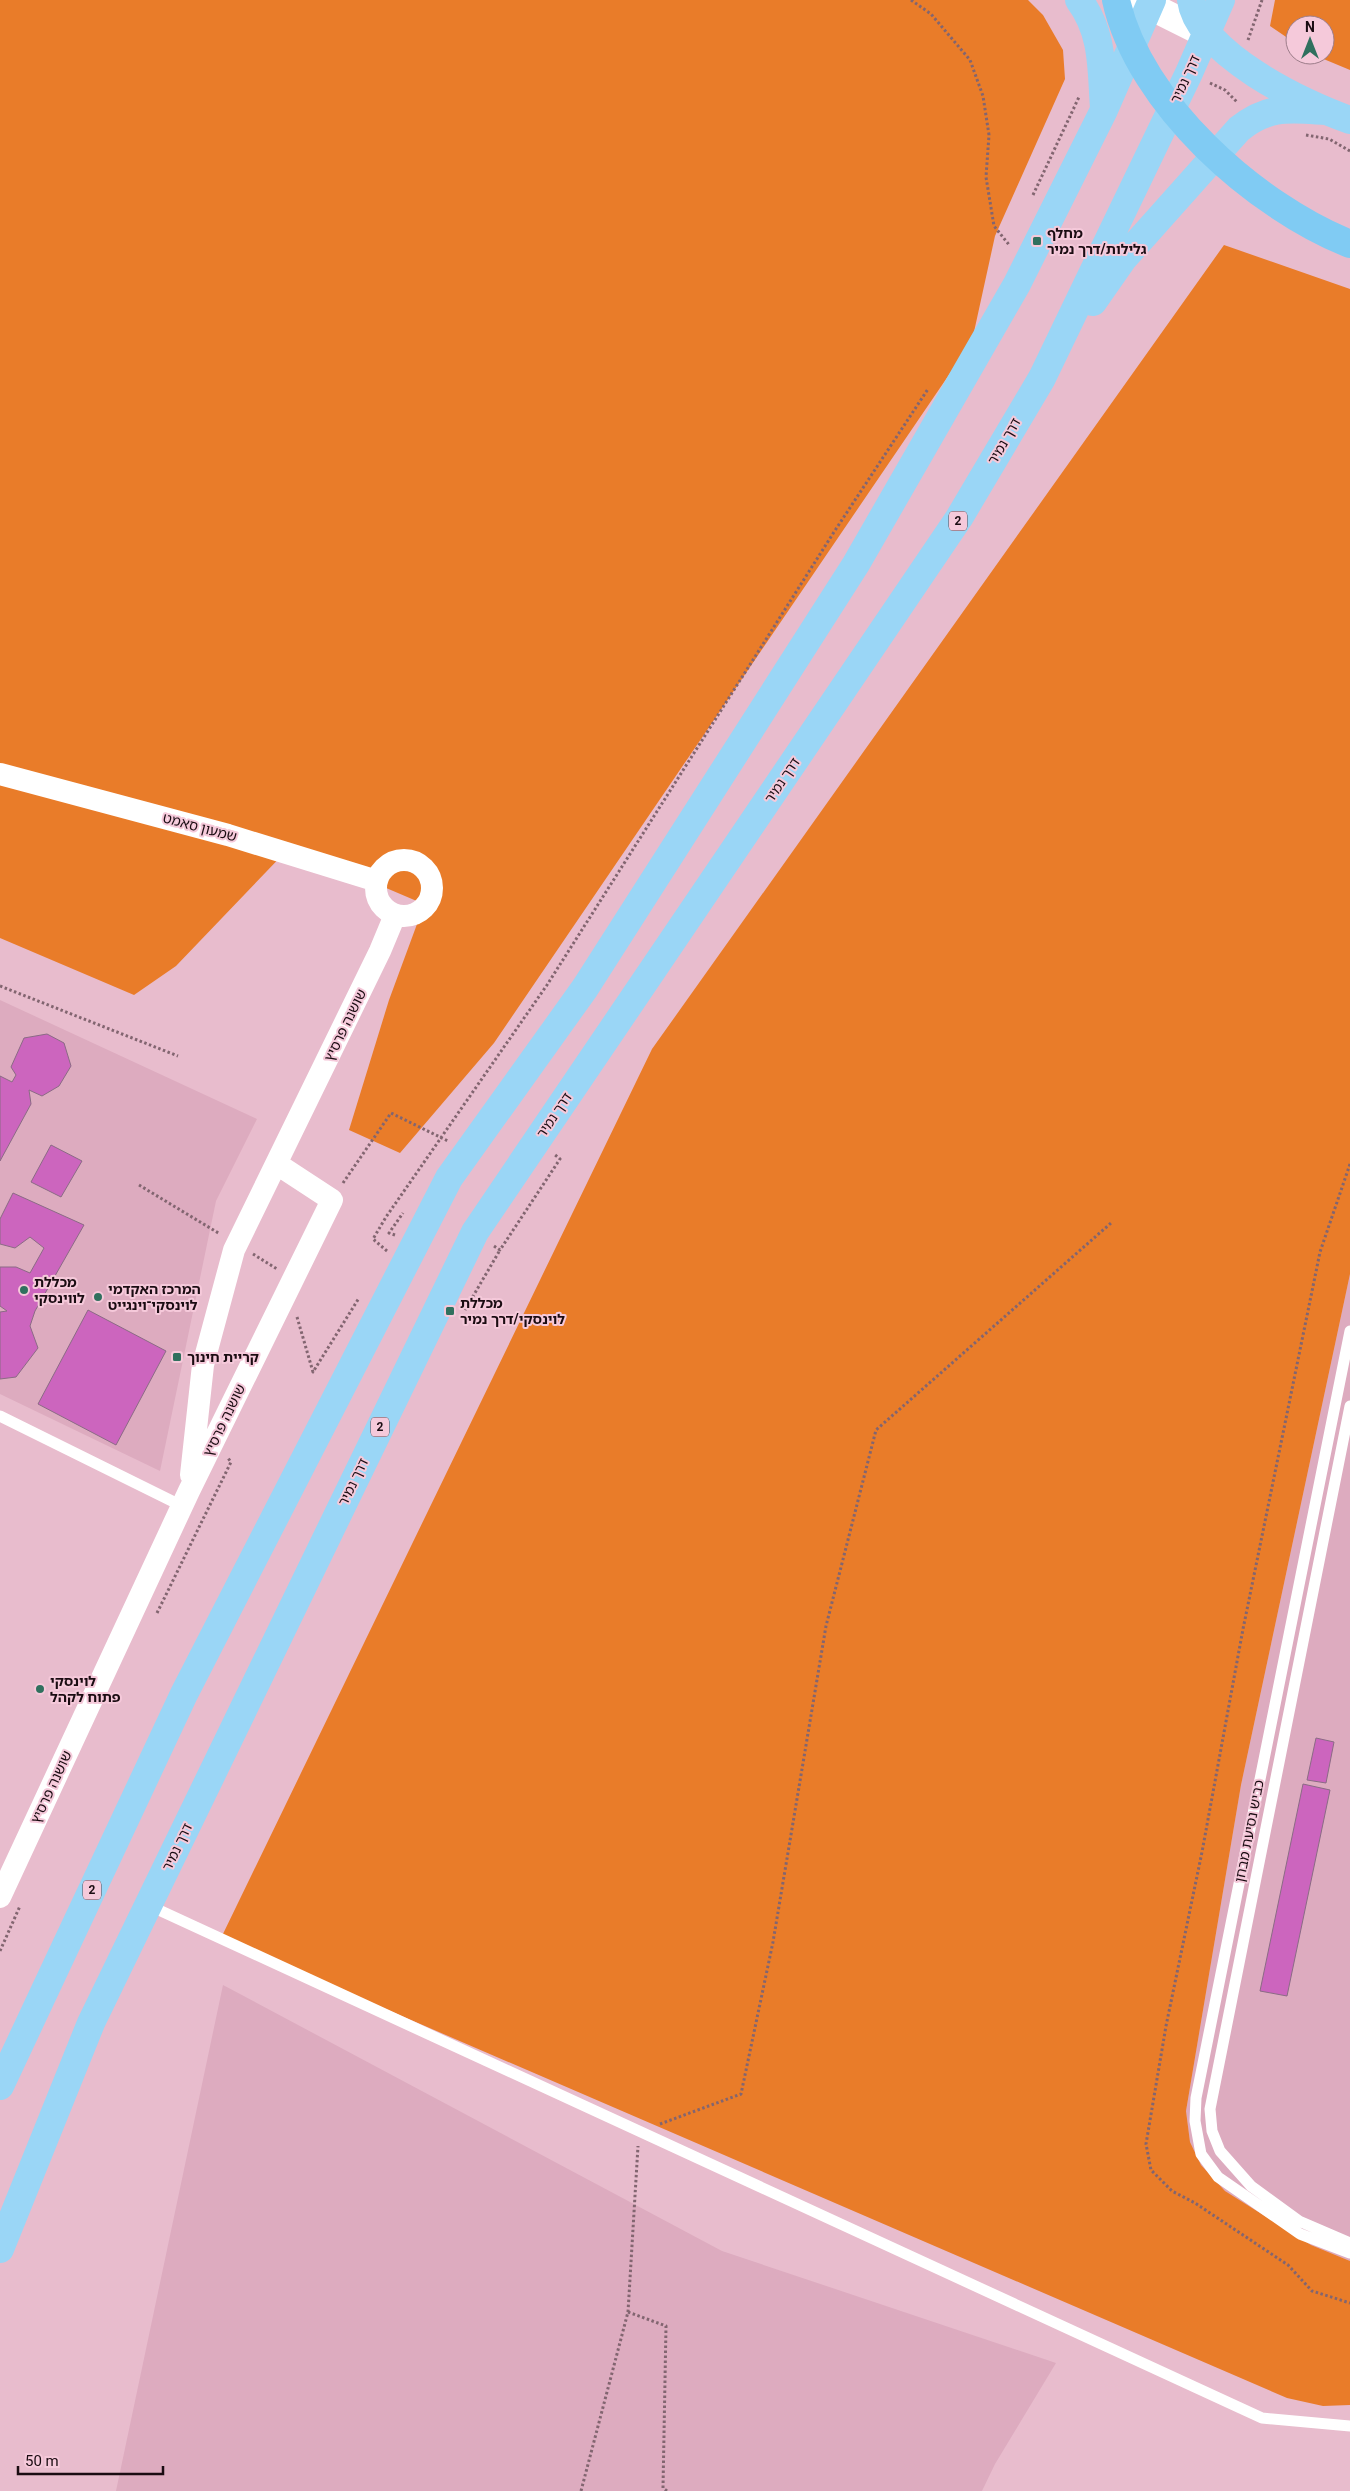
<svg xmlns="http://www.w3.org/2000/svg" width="1350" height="2491" font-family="Roboto,'Noto Sans Hebrew',sans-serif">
	<rect width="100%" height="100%" fill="#e8bccd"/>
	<path fill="#ddabbf" d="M0 1000 257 1119 216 1201 160 1471 0 1394Z
		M1350 1274V2261L1311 2245 1225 2191 1201 2165 1190 2142 1186 2111 1241 1785Z
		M223 1985 722 2251 1056 2363 995 2464 982 2491H116Z"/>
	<path fill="#e97c29" d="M0 0H1028L1043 15 1063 50 1065 79 995 236 972 341 494 1043 400 1153 349 1130 389 1000 420 916 419 902 290 847 176 966 134 995 0 938Z
		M1275 0H1350V70L1314 55H1325V25H1295V43L1270 26Z
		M1224 245 1350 289V1274L1241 1785 1186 2111 1190 2142 1201 2165 1225 2191 1311 2245 1350 2261V2405L1323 2406 1287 2398 221 1938 652 1049Z"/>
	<path fill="#cc65be" stroke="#8b6b85" d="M47 1034 64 1043 71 1066 59 1086 42 1096 29 1090 31 1104 0 1161V1076L12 1082 16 1075 11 1067 24 1038Z
		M51 1145 82 1161 61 1197 31 1182Z
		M13 1193 84 1225 35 1311 30 1326 38 1348 16 1377 0 1379V1312L7 1311 0 1306V1267H16L30 1273 44 1248 30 1237 15 1248 0 1244V1219Z
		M88 1310 166 1351 116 1445 38 1404Z
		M1316 1738 1334 1742 1326 1783 1307 1780Z
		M1303 1784 1330 1790 1287 1996 1260 1991Z"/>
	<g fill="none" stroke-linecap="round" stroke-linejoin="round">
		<path stroke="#826570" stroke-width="3" stroke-dasharray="2.5 2.5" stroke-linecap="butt" d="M911 0 931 14 970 60 983 96 989 135 986 177 994 226 1010 246
			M1248 40 1262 0
			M1210 83 1225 90 1237 102
			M1306 135 1329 139 1350 151
			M1033 195 1079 97
			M0 986 178 1056
			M1350 1164 1320 1252 1243 1629 1202 1852 1166 2026 1146 2144 1151 2170 1172 2191 1195 2203 1288 2265 1312 2291 1350 2303
			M343 1183 391 1113 448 1141
			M139 1185 220 1234
			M395 1235 389 1233 403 1213
			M494 1246 500 1250 560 1159 554 1154
			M387 1251 373 1239 386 1217 547 985 834 532 928 389
			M253 1254 277 1269
			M465 1310 500 1250
			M297 1317 313 1372 359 1298
			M157 1613 231 1462 228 1458
			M0 1951 20 1906
			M660 2124 741 2094 773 1942 826 1626 876 1430 1111 1223
			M628 2312 666 2326 663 2488 667 2491
			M581 2491 628 2312 638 2146"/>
		<path stroke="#fff" stroke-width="11" d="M1350 1331 1196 2098 1195 2121 1201 2154 1218 2177 1300 2234 1350 2253
			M1350 1406 1210 2109 1212 2131 1220 2151 1251 2186 1299 2221 1350 2243
			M0 1416 182 1506
			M148 1905 1262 2418 1350 2426"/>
		<path stroke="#fff" stroke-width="22" d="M0 774 228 835 377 881
			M376 888a28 28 0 1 1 56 0a28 28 0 1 1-56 0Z
			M191 1475 203 1365 234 1250 380 951 395 915
			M0 1897 189 1491 332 1200 277 1164"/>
		<path stroke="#fff" stroke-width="28" d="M1138 0 1206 34"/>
		<path stroke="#9ad6f6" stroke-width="28" d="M1079 0C1104 34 1101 69 1104 108
			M1191 0C1198 53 1303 104 1350 120
			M1093 302 1123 259 1239 129C1269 105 1290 109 1326 111
			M0 2086 184 1694 449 1178 585 988 856 564 1017 284 1104 110 1152 0
			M0 2249 91 2023 475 1232 959 518 1042 378 1189 73 1221 0"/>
		<path stroke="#80cbf3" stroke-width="28" d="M1116 0C1139 104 1255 206 1350 244"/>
	</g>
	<g fill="#30705e" stroke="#f5c9da" stroke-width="2">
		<rect x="1032" y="236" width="10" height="10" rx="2.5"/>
		<circle cx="24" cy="1290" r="5"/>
		<circle cx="98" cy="1297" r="5"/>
		<rect x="445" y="1306" width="10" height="10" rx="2.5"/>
		<rect x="172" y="1352" width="10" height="10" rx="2.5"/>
		<circle cx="40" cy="1689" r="5"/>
	</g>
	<g text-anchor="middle" stroke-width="4" stroke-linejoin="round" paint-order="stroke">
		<g fill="#f5c9da" stroke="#5c454e" stroke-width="1">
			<rect x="949" y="511.5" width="18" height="19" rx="4"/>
			<rect x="371" y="1417.5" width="18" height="19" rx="4"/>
			<rect x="83" y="1880.5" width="18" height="19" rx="4"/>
		</g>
		<g font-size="12" font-weight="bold" fill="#1a0c12">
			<text x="958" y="525">2</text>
			<text x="380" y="1431">2</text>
			<text x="92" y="1894">2</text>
		</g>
		<g font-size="14" fill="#1a0c12" stroke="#f5c9da">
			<text transform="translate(1185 79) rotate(-65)" y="5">דרך נמיר</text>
			<text transform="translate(1004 441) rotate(-60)" y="5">דרך נמיר</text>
			<text transform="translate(782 780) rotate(-56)" y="5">דרך נמיר</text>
			<text transform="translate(200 827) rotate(15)" y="5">שמעון סאמט</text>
			<text transform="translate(345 1025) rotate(-64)" y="5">שושנה פרסיץ</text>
			<text transform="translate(554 1115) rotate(-56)" y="5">דרך נמיר</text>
			<text transform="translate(224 1420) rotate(-64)" y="5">שושנה פרסיץ</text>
			<text transform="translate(353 1482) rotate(-64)" y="5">דרך נמיר</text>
			<text transform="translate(51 1787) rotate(-65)" y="5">שושנה פרסיץ</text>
			<text transform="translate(1249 1831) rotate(-79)" y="5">כביש נסיעת מבחן</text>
			<text transform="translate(177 1847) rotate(-64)" y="5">דרך נמיר</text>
		</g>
		<g font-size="14" font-weight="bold" fill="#1a0c12" stroke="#f5c9da" text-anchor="start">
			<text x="1047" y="238">מחלף<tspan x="1047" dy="16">גלילות/דרך נמיר</tspan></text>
			<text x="34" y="1287">מכללת<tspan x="34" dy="16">לווינסקי</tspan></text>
			<text x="108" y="1294">המרכז האקדמי<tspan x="108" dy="16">לוינסקי־וינגייט</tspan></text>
			<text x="460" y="1308">מכללת<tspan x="460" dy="16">לוינסקי/דרך נמיר</tspan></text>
			<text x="187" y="1362">קריית חינוך</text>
			<text x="50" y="1686">לוינסקי<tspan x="50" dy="16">פתוח לקהל</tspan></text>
		</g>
	</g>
	<g transform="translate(1310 40)"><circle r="24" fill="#f5c9da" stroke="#9d7d8a"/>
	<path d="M0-4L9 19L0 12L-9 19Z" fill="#30705e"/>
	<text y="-8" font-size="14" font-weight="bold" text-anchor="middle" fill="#1a0c12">N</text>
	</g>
	<path d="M18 2466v8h145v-8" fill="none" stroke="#1a0c12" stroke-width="2.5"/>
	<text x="25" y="2466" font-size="15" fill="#1a0c12" stroke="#f5c9da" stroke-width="4" paint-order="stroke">50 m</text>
</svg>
